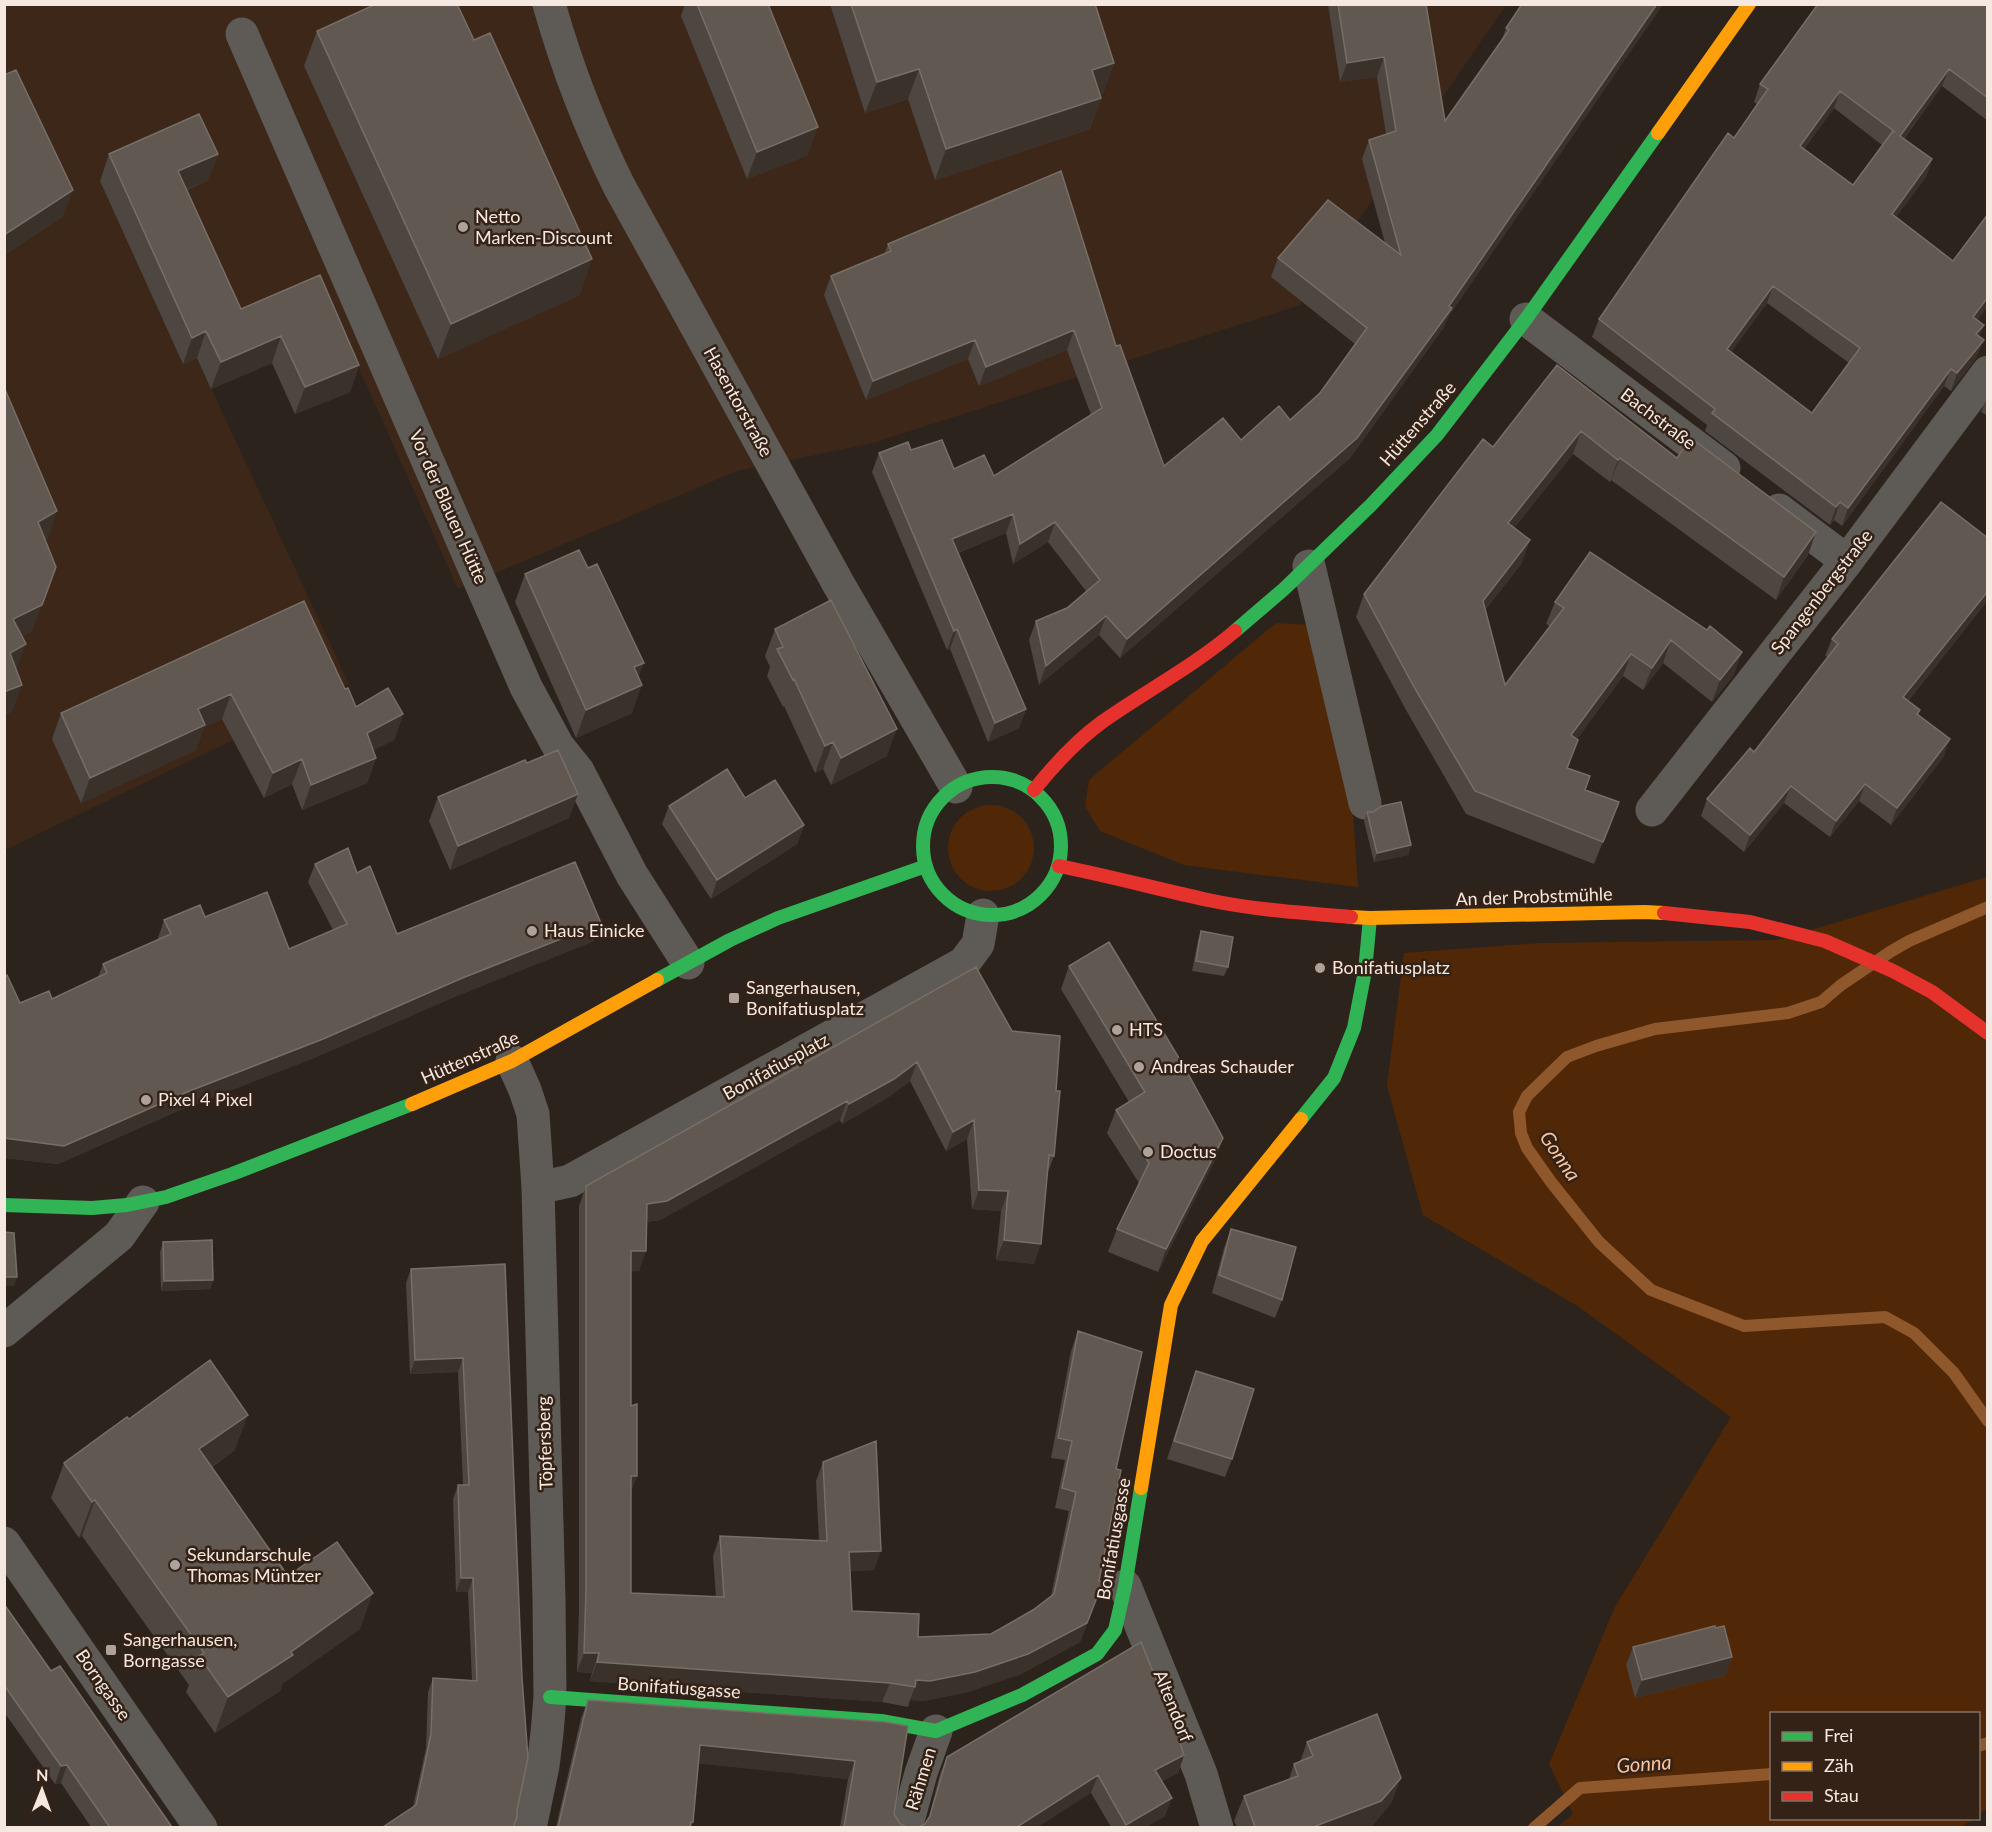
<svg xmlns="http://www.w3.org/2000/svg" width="1992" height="1832" font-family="Lato,sans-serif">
	<rect width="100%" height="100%" fill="#2d231d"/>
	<path fill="#3d2719" d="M5 5H1506L1300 305 873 443 737 471 458 589 326 295 197 358 349 684 5 850Z"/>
	<path fill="#502807" d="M1276 623 1312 625 1353 814 1358 887 1184 865 1100 831 1085 806 1089 780Z
		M948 848a43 43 0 1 1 86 0a43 43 0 1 1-86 0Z
		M1987 877V1808L1979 1814 1978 1714H1772V1818L1973 1819 1960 1828 1558 1827 1573 1814 1549 1764 1615 1607 1731 1417 1579 1307 1423 1215 1387 1086 1404 953 1541 943 1778 940Z"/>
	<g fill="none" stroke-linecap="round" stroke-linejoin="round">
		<path stroke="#8f572c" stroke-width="12" d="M1988 907 1909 941 1890 952 1841 985 1821 1002 1788 1013 1655 1029 1596 1046 1567 1057 1527 1096 1519 1112 1521 1133 1527 1148 1551 1182 1599 1242 1651 1290 1744 1326 1885 1317 1914 1333 1954 1373 1988 1421
			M1978 1746 1988 1743
			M1534 1828 1580 1788 1772 1774"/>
		<path stroke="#5e5a56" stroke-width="33" d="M549 4C567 68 590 127 619 186L839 585 956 787
			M242 34 526 687 558 746 578 771 632 875 688 963
			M1526 319 1724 468
			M1779 510 1847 561
			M1309 566 1365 803
			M1652 810 1847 561 1988 372
			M512 1061 525 1090 533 1114 538 1188 549 1599 550 1697 547 1733 543 1766 530 1828
			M538 1188 570 1181 964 963 978 944 983 915
			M4 1331 119 1236 143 1202
			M4 1543 201 1828
			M1125 1586 1201 1774 1217 1828
			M906 1828 921 1773 936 1731"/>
		<path stroke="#30b455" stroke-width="14" d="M1235 631 1284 589 1371 505 1437 435 1526 319 1658 133
			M923 846a69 69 0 1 1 138 0a69 69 0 1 1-138 0Z
			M657 980 730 940 778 918 926 866
			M1301 1119 1334 1078 1354 1028 1365 971 1370 918
			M4 1205 92 1208 127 1205 166 1197 232 1174 412 1104
			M550 1697 881 1721 936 1731 1022 1695 1097 1654 1115 1630 1125 1586 1141 1488"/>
		<path stroke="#ff9f0a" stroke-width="14" d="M1658 133 1749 4
			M1351 917 1370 918 1645 912 1664 913
			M412 1104 512 1061 657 980
			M1141 1488 1171 1305 1202 1241 1301 1119"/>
		<path stroke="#e5322d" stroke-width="14" d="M1034 790C1054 765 1076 741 1102 722 1146 691 1194 666 1235 631
			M1059 866C1109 876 1158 889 1208 900 1255 910 1303 913 1351 917
			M1664 913 1750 922 1825 941 1893 971 1932 992 1988 1033"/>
	</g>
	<path fill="#4e4640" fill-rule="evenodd" d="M685 4H768L808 155 747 179 681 16Z
		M830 4H1095L1114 63 1103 93 1100 94 1101 98 1090 129 935 180 908 99 865 113Z
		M1328 4H1426L1445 121 1501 42 1506 28 1522 4H1663L1448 317 1444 327 1350 458 1120 658 1099 635 1039 685 1029 640 1036 621 1067 608 1086 591 1048 542 1013 564 1006 533 958 553 1026 709 1019 728 988 742 950 649 947 650 872 472 879 453 911 450 954 469 994 476 1091 415 1067 350 979 386 968 359 866 400 824 295 831 276 884 254 888 244 1116 346 1164 466 1241 440 1290 420 1320 393 1355 344 1271 277 1278 258 1385 243 1362 159 1369 140 1386 134 1377 77 1340 82Z
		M1988 4V121L1942 86 1904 139 1932 159 1926 177 1896 217 1953 261 1988 214V306L1977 320 1984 325 1979 337 1977 357 1951 391 1944 386 1842 526 1834 520 1830 525 1705 431 1707 425 1592 337 1599 319 1734 138 1757 104 1754 102 1760 84ZM1834 108 1882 145 1853 185 1804 149ZM1767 303 1849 363 1812 413 1731 352Z
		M317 31 580 295 438 359 304 66Z
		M109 154H218L208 180 187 190 241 309 359 365 350 392 295 414 272 363 211 389 197 358 183 364 100 181Z
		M1557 365 1677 458 1808 555 1776 600 1611 480 1610 482 1573 454 1514 528 1522 563 1485 610 1505 685 1550 626 1546 624 1555 602 1590 552 1734 675 1712 702 1663 663 1643 690 1623 676 1577 739 1568 769 1586 790 1619 802 1594 864 1466 814 1406 710 1356 617 1364 594 1493 447Z
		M1988 396V416L1981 412Z
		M1988 538V600L1908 701 1920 710 1918 715 1944 756 1891 825 1859 801 1830 837 1784 803 1744 852 1701 816 1707 799 1754 752 1828 657 1825 656 1832 639Z
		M525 574 638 677 632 713 576 738 515 602Z
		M304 601 345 689 356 707 403 714 394 740 373 750 376 758 367 783 302 810 292 784 264 798 222 719 204 727 196 750 81 803 52 739 61 713Z
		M775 629 887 756 831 785 823 769 815 773 784 706 783 707 767 676 770 667 765 656Z
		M438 797 569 818 450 870 429 821Z
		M745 798 804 825 797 844 711 899 662 824 669 806Z
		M1367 812 1411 845 1408 855 1374 862 1364 821Z
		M315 864 357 873 397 934 594 941 454 997 316 1057 180 1110 58 1164 4 1158V977L20 1003 52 999 98 977 103 964 158 940V938L164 920 205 917 289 949 333 930 308 882Z
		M1201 931 1228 967 1224 976 1192 971 1198 940Z
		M1069 966 1223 1138 1215 1160 1158 1272 1108 1252 1117 1229 1139 1183 1107 1133 1116 1110 1129 1102 1061 989Z
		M976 967 1012 1031 1056 1091 1054 1156 1048 1172 1034 1264 996 1260 1001 1211 972 1209 967 1139 946 1151 910 1081 887 1098 842 1124 840 1120 660 1220 646 1222 639 1271H631V1406L637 1476 631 1491V1593L716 1597 713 1556 720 1536 819 1541 816 1481 823 1462 874 1570 850 1571 852 1611 918 1637 991 1634 1033 1610 1051 1596 1069 1511 1055 1508 1065 1460 1051 1458 1071 1351 1078 1331 1116 1469 1099 1581 1103 1582 1080 1642 1021 1674 968 1692 923 1701 910 1700 908 1707 882 1702 590 1681 592 1673 577 1672 579 1611V1206L586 1186Z
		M1231 1229 1282 1300 1275 1318 1212 1293 1224 1248Z
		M163 1242 213 1280 210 1289 161 1291 160 1252Z
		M505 1264 522 1678 528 1758 413 1807 426 1748 428 1692 433 1678 472 1680 468 1592H456L453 1499 458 1485H463L458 1372 410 1374 406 1283 411 1269Z
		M1196 1371 1232 1459 1225 1477 1167 1459Z
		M129 1419 235 1450 212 1467 288 1576 360 1629 282 1684 280 1691 215 1733 186 1692 189 1685 82 1536 79 1538 51 1498 64 1463Z
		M4 1604 51 1671 172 1827H91L61 1783 55 1784 4 1712Z
		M1633 1647 1732 1657 1725 1676 1635 1698 1626 1665Z
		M588 1700 885 1722 894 1814 900 1824 907 1827H840L848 1779 698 1763 693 1822 691 1827H556L581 1718Z
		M1307 1742 1392 1802 1372 1826 1368 1827H1237L1234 1821 1244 1796 1289 1779 1294 1764 1300 1762Z
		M1184 1755 1178 1773 1162 1781 1165 1816 1146 1827H1111L1091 1793 925 1824 928 1820 940 1774 947 1757Z"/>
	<path fill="#3a312b" d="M1657 4H1663L1448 317 1444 327 1350 458 1120 658 1127 639 1449 306Z
		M1384 57 1377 77 1340 82 1347 63Z
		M1114 63 1103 93 1081 100 1092 70Z
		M919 69 908 99 865 113 877 82Z
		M1949 69 1942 86 1893 153 1900 136Z
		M1840 91 1834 108 1793 163 1800 146Z
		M1101 98 1090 129 935 180 946 149Z
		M818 127 808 155 747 179 757 152Z
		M218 154 208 180 169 197 178 171Z
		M1932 159 1926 177 1885 232 1892 214Z
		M73 190 63 217 4 256V235Z
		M592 259 580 295 438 359 451 324Z
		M1773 286 1767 303 1720 367 1727 349Z
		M1988 297V306L1967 335 1973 317Z
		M1984 325 1977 342 1976 334Z
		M1074 330 1067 350 979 386 986 367Z
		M206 331 197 358 183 364 192 338Z
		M281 336 272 363 211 389 221 362Z
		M975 340 968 359 866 400 873 381Z
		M1984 340 1977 357 1951 391 1957 373Z
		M359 365 350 392 295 414 305 387Z
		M1951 369 1944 386 1842 526 1848 508Z
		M1581 431 1573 454 1500 546 1508 523Z
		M1620 458 1611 480 1610 482 1618 460Z
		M1840 502 1834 520 1830 525 1836 507Z
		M57 511 48 539 28 549 38 522Z
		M1013 514 1006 533 945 558 952 539Z
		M1055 522 1048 542 1013 564 1020 544Z
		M1816 532 1808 555 1776 600 1784 577Z
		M1530 540 1522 563 1474 624 1483 601Z
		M56 567 32 632 4 645 13 619Z
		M1988 591V600L1897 714 1903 697Z
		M1106 616 1099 635 1039 685 1046 666Z
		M957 629 950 649 947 650 954 631Z
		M1671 640 1663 663 1643 690 1652 668Z
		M26 644 16 671 10 653Z
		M1742 652 1734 675 1712 702 1720 680Z
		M1631 654 1623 676 1563 758 1571 735Z
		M644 663 634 689 642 685 632 713 576 738 586 710 634 667Z
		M22 685 12 712 4 715V692Z
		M231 694 222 719 204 727 196 750 81 803 90 778 198 709Z
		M1026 709 1019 728 988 742 995 723Z
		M403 714 394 740 358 758 367 733Z
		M897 729 887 756 831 785 841 758Z
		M1950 739 1944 756 1891 825 1897 808Z
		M833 742 823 769 815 773 825 746Z
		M376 758 367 783 302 810 311 785Z
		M302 759 292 784 264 798 273 773Z
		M1865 784 1859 801 1830 837 1836 821Z
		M1791 786 1784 803 1744 852 1750 835Z
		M578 794 569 818 450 870 458 846Z
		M1619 802 1611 825 1594 864 1603 842Z
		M804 825 797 844 711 899 717 880Z
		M1411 845 1408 855 1374 862 1377 853Z
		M601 923 594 941 454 997 316 1057 180 1110 58 1164 4 1158V1138L187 1092 460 979Z
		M917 1062 910 1081 887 1098 842 1124 849 1104Z
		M847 1101 840 1120 660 1220 640 1223 647 1204Z
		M974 1120 967 1139 946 1151 953 1132Z
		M1223 1138 1215 1160 1158 1272 1166 1249Z
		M979 1190 1008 1191 1001 1211 972 1209Z
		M1004 1240 1041 1244 1034 1264 996 1260Z
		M631 1251H646L639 1271 624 1270Z
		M4 1277H17L14 1286H4Z
		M213 1280 210 1289 161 1291 164 1281Z
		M463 1358 458 1372 410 1374 415 1360Z
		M248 1415 235 1450 186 1484 199 1449Z
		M631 1476H637L630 1495Z
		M95 1500 82 1536 79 1538 92 1502Z
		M881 1551 874 1570 842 1572 849 1552Z
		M461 1578H473L468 1592H456Z
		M1103 1582 1080 1642 1021 1674 989 1685 968 1692 923 1701 910 1700 915 1687 916 1680Z
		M373 1593 360 1629 282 1684 280 1691 215 1733 228 1697Z
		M584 1653H599L592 1673 577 1672Z
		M1732 1657 1725 1676 1635 1698 1642 1680Z
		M597 1662 890 1683 882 1702 590 1681Z
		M700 1745 855 1761 848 1779 693 1763Z
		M1184 1755 1178 1773 1149 1787 1155 1770Z
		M67 1765 61 1783 55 1784 61 1766Z
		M1098 1775 1091 1793 1038 1827H1017Z
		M1401 1778 1392 1802 1372 1826 1368 1827H1313Z
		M1172 1798 1165 1816 1146 1827H1125L1126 1825Z"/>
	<path fill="#605851" stroke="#776e68" stroke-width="1.5" fill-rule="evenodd" d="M376 4H457L474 40 490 33 592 259 451 324 317 31Z
		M697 4H768L818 127 757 152Z
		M851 4H1095L1114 63 1092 70 1101 98 946 149 919 69 877 82Z
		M1338 4H1426L1445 121 1509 30 1506 28 1522 4H1657L1449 306 1452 308 1357 438 1127 639 1106 616 1046 666 1036 621 1067 608 1100 580 1055 522 1020 544 1013 514 952 539 1026 709 995 723 957 629 954 631 879 453 908 442 911 450 942 440 954 469 984 455 994 476 1102 408 1074 330 986 367 975 340 873 381 831 276 891 251 888 244 1061 171 1116 346 1120 345 1164 466 1223 418 1241 440 1279 406 1290 420 1320 393 1367 328 1278 258 1328 200 1401 255 1369 140 1396 131 1384 57 1347 63Z
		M1818 4H1988V98L1949 69 1900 136 1932 159 1892 214 1953 261 1988 214V297L1973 317 1984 325 1976 334 1984 340 1957 373 1951 369 1848 508 1840 502 1836 507 1712 413 1715 409 1599 319 1728 133 1734 138 1768 89 1760 84ZM1840 91 1895 132 1893 131 1853 185 1800 146ZM1773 286 1860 348 1812 413 1727 349Z
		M16 70 73 190 4 235V75Z
		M199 114 218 154 178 171 241 309 320 275 359 365 305 387 281 336 221 362 206 331 192 338 109 154Z
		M1557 365 1677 458 1691 438 1816 532 1784 577 1620 458 1618 460 1581 431 1508 523 1530 540 1483 601 1505 685 1564 608 1555 602 1590 552 1707 630 1710 626 1742 652 1720 680 1671 640 1652 668 1631 654 1571 735 1578 740 1567 768 1590 776 1585 790 1619 802 1603 842 1475 791 1414 687 1364 594 1483 439 1493 447Z
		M4 387 57 511 38 522 56 567 42 605 13 619 26 644 10 653 22 685 4 692Z
		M1941 502 1988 538V591L1903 697 1920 710 1917 714 1950 739 1897 808 1865 784 1836 821 1791 786 1750 835 1707 799 1750 748 1754 752 1838 644 1832 639Z
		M579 550 588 568 597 564 644 663 634 667 642 685 586 710 525 574Z
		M831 600 897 729 841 758 833 742 825 746 794 679 793 680 777 649 783 647 775 629Z
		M304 601 345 689 348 688 356 707 388 688 403 714 367 733 376 758 311 785 302 759 273 773 231 694 198 709 205 725 90 778 61 713Z
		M558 750 578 794 458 846 438 797 525 760 527 763Z
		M727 769 745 798 775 780 804 825 717 880 669 806Z
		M1401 802 1411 845 1377 853 1367 812H1373L1382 806Z
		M348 848 357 873 370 866 397 934 575 862 601 923 460 979 323 1039 187 1092 64 1146 4 1138V977L7 975 20 1003 49 991 52 999 107 973 103 964 171 934 164 920 200 905 205 917 267 892 289 949 347 924 315 864Z
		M1201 931 1233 937 1228 967 1196 961Z
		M1109 942 1185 1068 1223 1138 1166 1249 1117 1229 1149 1163 1116 1110 1145 1092 1069 966Z
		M976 967 1012 1031 1060 1036 1056 1091H1060L1054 1156 1049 1155 1041 1244 1004 1240 1008 1191 979 1190 974 1120 953 1132 917 1062 894 1079 849 1104 847 1101 667 1201 647 1204 646 1251H631V1406L637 1404V1476H631V1593L724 1597 720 1536 827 1541 823 1462 876 1441 881 1551 849 1552 852 1611 919 1614 918 1637 991 1634 1033 1610 1054 1594 1076 1492 1062 1488 1072 1441 1058 1438 1078 1331 1142 1352 1116 1469 1121 1470 1099 1581 1103 1582 1087 1623 1028 1654 975 1672 930 1681 916 1680 915 1687 890 1683 597 1662 599 1653H584L586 1591V1186Z
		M1231 1229 1296 1247 1282 1300 1219 1275Z
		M4 1232 14 1233 17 1277H4Z
		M212 1240 213 1280 164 1281 163 1242Z
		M505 1264 522 1678 528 1758 517 1810V1817L513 1827H383L416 1805 431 1734 433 1678 477 1681 473 1578H461L458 1485H469L463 1358 415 1360 411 1269Z
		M210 1360 248 1415 199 1449 288 1576 337 1542 373 1593 291 1652 293 1655 228 1697 199 1656 204 1653 95 1500 92 1502 64 1463 127 1417 129 1419Z
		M1196 1371 1254 1389 1232 1459 1174 1441Z
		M4 1604 51 1671 60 1666 172 1827H107L109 1826 67 1765 61 1766 4 1685Z
		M1715 1626 1716 1628 1724 1626 1732 1657 1642 1680 1633 1647Z
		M1141 1642 1175 1726 1184 1755 1155 1770 1172 1798 1126 1825 1098 1775 1017 1827H918L925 1824 930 1816 947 1757Z
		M588 1700 885 1722 908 1726 894 1814 900 1824 907 1827H844L855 1761 700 1745 693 1822H691L690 1827H558Z
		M1377 1714 1401 1778 1381 1801 1313 1827H1255L1244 1796 1298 1776 1294 1764 1313 1756 1307 1742Z"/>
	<g fill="#aea39c" stroke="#342216" stroke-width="2">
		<circle cx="463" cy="227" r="6"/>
		<circle cx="532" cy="931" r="6"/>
		<circle cx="1320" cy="968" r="6"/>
		<rect x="728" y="992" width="12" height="12" rx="3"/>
		<circle cx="1117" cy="1030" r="6"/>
		<circle cx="1139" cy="1067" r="6"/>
		<circle cx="146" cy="1100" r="6"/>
		<circle cx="1148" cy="1152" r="6"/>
		<circle cx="175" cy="1565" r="6"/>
		<rect x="105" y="1644" width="12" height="12" rx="3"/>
	</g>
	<g text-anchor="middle" stroke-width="5" stroke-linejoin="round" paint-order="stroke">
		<g font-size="18" fill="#f4e8e0" stroke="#342216" text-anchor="start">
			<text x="475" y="223">Netto<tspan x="475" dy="21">Marken-Discount</tspan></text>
			<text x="544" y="937">Haus Einicke</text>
			<text x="1332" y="974">Bonifatiusplatz</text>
			<text x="746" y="994">Sangerhausen,<tspan x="746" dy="21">Bonifatiusplatz</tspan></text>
			<text x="1129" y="1036">HTS</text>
			<text x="1151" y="1073">Andreas Schauder</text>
			<text x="158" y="1106">Pixel 4 Pixel</text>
			<text x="1160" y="1158">Doctus</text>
			<text x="187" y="1561">Sekundarschule<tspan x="187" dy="21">Thomas Müntzer</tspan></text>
			<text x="123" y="1646">Sangerhausen,<tspan x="123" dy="21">Borngasse</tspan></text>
		</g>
		<g font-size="18" fill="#f4e8e0" stroke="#342216">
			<text transform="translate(738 402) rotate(61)" y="6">Hasentorstraße</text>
			<text transform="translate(1658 419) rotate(37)" y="6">Bachstraße</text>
			<text transform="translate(1418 424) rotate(-49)" y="6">Hüttenstraße</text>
			<text transform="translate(448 507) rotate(66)" y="6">Vor der Blauen Hütte</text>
			<text transform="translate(1822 592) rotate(-52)" y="6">Spangenbergstraße</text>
			<text transform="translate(1534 897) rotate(-2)" y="6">An der Probstmühle</text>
			<text transform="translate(470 1058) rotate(-24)" y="6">Hüttenstraße</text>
			<text transform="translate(776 1067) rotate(-29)" y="6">Bonifatiusplatz</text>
			<text transform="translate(545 1443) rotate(-92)" y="6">Töpfersberg</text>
			<text transform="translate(1114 1539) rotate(-80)" y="6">Bonifatiusgasse</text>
			<text transform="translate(103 1685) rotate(55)" y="6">Borngasse</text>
			<text transform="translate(679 1688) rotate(4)" y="6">Bonifatiusgasse</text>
			<text transform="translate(1173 1706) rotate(68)" y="6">Altendorf</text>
			<text transform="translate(921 1779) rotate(-73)" y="6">Rähmen</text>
		</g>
		<g font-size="20" font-style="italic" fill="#f9c3a0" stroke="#342216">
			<text transform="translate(1560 1156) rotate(56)" y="7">Gonna</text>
			<text transform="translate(1644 1764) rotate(-4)" y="7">Gonna</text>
		</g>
	</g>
	<rect width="1992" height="1832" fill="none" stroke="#f4e8e0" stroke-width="12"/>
	<rect x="1770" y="1712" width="210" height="108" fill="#342216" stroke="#817167" stroke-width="1.5"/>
	<rect x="1782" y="1732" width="30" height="9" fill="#30b455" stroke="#817167" stroke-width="1.5"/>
	<text x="1824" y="1742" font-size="18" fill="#f4e8e0">Frei</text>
	<rect x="1782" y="1762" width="30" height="9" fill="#ff9f0a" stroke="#817167" stroke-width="1.5"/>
	<text x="1824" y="1772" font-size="18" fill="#f4e8e0">Zäh</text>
	<rect x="1782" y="1792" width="30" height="9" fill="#e5322d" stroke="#817167" stroke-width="1.5"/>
	<text x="1824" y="1802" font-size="18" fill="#f4e8e0">Stau</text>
	<g transform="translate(42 1790) rotate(1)" stroke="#342216" stroke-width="4.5" paint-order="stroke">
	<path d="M0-4.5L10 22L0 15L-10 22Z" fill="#f4e8e0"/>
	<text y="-9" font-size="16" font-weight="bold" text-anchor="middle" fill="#f4e8e0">N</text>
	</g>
</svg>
